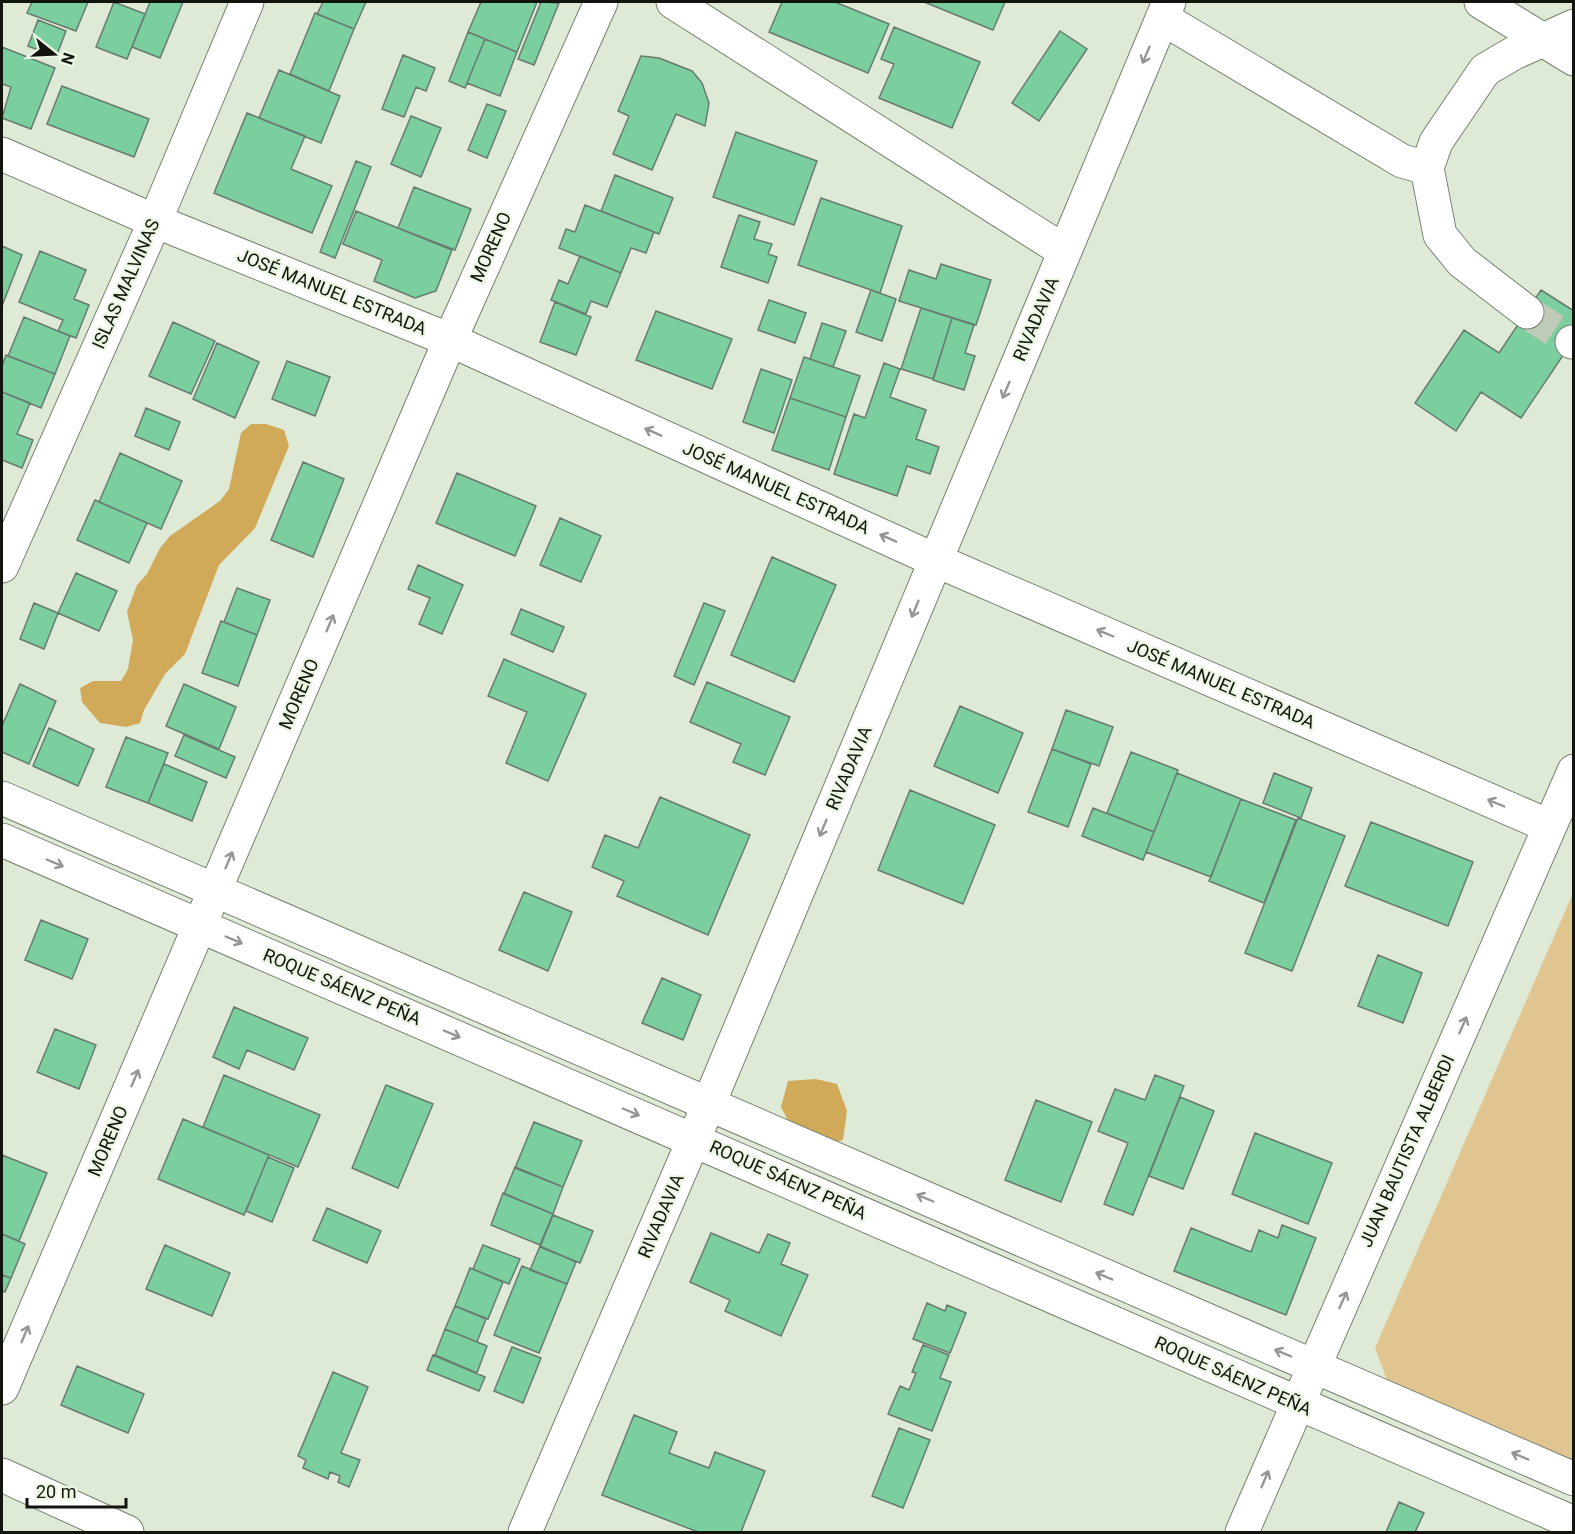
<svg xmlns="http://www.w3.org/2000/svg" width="1575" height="1534" font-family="Roboto,sans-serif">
	<rect width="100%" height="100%" fill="#deead6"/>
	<path fill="#e1c590" d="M1573 893V1470L1393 1396 1375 1348Z"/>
	<path fill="#d0a959" d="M251 424H266L284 430 289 446 255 528 219 565 185 654 165 674 144 710 140 723 126 727 100 723 82 702 80 688 93 681H121L128 669 133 640 127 612 137 585 147 574 160 548 170 536 220 501 229 489 241 433Z
		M816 1079 837 1084 847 1111 843 1140 818 1147 795 1134 781 1107 788 1081Z"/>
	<path fill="#7bce9e" stroke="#677b6e" stroke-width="1.5" d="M32 2H88L76 31 27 13Z
		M114 2 145 14 127 59 96 47Z
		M150 2H183L160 58 132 47Z
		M323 2H366L354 29 317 14Z
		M481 2H537L517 52 468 32Z
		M541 2 559 3 534 65 518 59Z
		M782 2H835L889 24 868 73 769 32Z
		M924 2H1005L993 30Z
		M315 13 354 29 329 91 290 74Z
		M38 20 66 31 56 57 28 46Z
		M894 27 980 62 952 128 879 98 894 64 881 59Z
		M1060 31 1087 49 1039 121 1012 103Z
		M468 32 485 39 465 88 449 81Z
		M485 39 517 52 500 96 467 83Z
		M2 47 55 68 31 129 2 118 11 87 2 84Z
		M403 55 435 68 426 91 416 87 404 117 382 109Z
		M641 56 659 58 692 71 702 83 709 103 705 126 676 114 652 170 613 154 629 116 618 111Z
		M279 70 340 96 321 143 259 118Z
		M62 86 149 119 134 157 47 124Z
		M487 104 506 111 487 158 468 150Z
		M247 113 305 136 291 169 332 186 312 233 214 193Z
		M411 116 441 128 421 177 391 164Z
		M736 132 817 161 794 225 713 197Z
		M356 161 371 167 335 258 320 252Z
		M615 175 673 198 659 234 601 211Z
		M414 187 471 209 455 250 398 228Z
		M821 198 902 226 880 293 798 265Z
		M585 205 654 232 646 253 631 248 621 273 559 248 566 229 575 232Z
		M356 211 452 250 436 291 415 298 374 281 382 260 343 244Z
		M739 215 760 222 754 239 772 244 768 254 777 257 768 283 721 267Z
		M2 246 22 255 2 306Z
		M40 251 86 270 74 299 89 305 76 338 58 331 63 320 19 302Z
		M580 256 621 273 607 307 591 301 586 314 551 300 559 280 568 284Z
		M941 264 991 280 976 325 899 301 909 270 936 279Z
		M871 290 896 299 882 341 856 332Z
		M1541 290 1574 311V339L1521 418 1481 392 1456 431 1415 403 1464 330 1499 353Z
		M769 300 806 313 795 343 758 330Z
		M555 302 591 317 576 355 540 342Z
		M921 308 952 318 933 379 901 369Z
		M656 311 732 339 712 389 636 360Z
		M24 317 70 336 55 374 8 356Z
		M952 318 974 325 965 353 975 356 964 390 933 380Z
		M173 322 215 341 191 394 149 376Z
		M822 323 846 331 833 367 810 359Z
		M217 343 259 362 235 418 193 399Z
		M6 355 55 374 41 408 2 392V366Z
		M804 357 860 376 846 417 790 398Z
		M287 361 330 377 315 416 272 399Z
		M884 363 900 369 890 397 926 410 916 439 939 447 930 474 907 466 897 496 834 474 854 414 865 418Z
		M761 369 792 380 774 433 743 422Z
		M2 392 30 403 17 434 33 440 22 468 2 460Z
		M790 398 846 417 829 470 772 450Z
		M146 408 180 422 169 450 135 436Z
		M120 453 182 481 161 529 99 502Z
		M303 462 344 479 313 557 271 540Z
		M457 473 536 506 515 556 436 523Z
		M95 500 147 523 129 563 77 540Z
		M560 518 601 536 581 582 540 565Z
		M772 557 836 585 794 682 731 655Z
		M418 565 463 585 442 634 419 624 430 598 408 589Z
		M76 573 117 591 99 631 58 613Z
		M237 588 270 600 257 635 224 622Z
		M34 603 58 613 44 649 20 639Z
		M704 603 725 611 694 685 674 676Z
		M521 609 564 627 553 652 511 634Z
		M221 621 257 635 238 686 202 673Z
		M504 659 586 694 548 781 506 763 527 712 488 696Z
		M707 682 790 717 765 775 733 762 741 744 690 722Z
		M20 684 56 701 29 764 2 752V726Z
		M184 684 236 707 219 749 166 726Z
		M960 706 1023 733 998 793 934 766Z
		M1066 710 1113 727 1099 766 1052 749Z
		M49 728 94 749 78 786 33 766Z
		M184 735 235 757 226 778 175 756Z
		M126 737 168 753 148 803 106 787Z
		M1052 749 1091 764 1068 827 1028 812Z
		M1131 752 1178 770 1154 832 1107 813Z
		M164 764 207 782 192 821 148 803Z
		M1177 773 1241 799 1211 877 1146 852Z
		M1274 773 1312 788 1301 818 1263 803Z
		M910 790 995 825 963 904 878 870Z
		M660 797 750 835 708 935 617 896 624 881 592 867 605 835 638 848Z
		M1241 799 1296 820 1264 903 1209 881Z
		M1093 808 1154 832 1143 860 1082 836Z
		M1298 818 1345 836 1292 971 1245 953Z
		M1371 822 1473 862 1448 926 1345 886Z
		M524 892 572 912 548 971 499 950Z
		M41 920 88 939 72 979 25 960Z
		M1378 955 1422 973 1403 1023 1358 1006Z
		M662 978 701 995 683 1040 642 1023Z
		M234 1007 308 1038 294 1070 247 1050 239 1069 213 1057Z
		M55 1029 96 1045 79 1089 37 1072Z
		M224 1075 320 1115 298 1167 203 1127Z
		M1155 1075 1184 1086 1133 1215 1104 1204 1128 1143 1098 1131 1115 1089 1145 1100Z
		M386 1085 433 1104 398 1188 352 1168Z
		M1180 1097 1214 1111 1183 1189 1149 1176Z
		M1036 1100 1092 1122 1061 1202 1005 1180Z
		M183 1119 269 1155 244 1215 158 1179Z
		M534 1122 582 1141 563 1187 515 1168Z
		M1255 1133 1332 1163 1308 1224 1232 1194Z
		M2 1155 47 1173 19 1241 2 1234Z
		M268 1157 294 1168 272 1222 246 1211Z
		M515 1167 563 1187 553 1214 504 1194Z
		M503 1193 553 1214 540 1245 491 1225Z
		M327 1208 381 1231 367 1263 313 1240Z
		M553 1215 593 1231 580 1263 540 1247Z
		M1282 1225 1316 1238 1286 1315 1174 1271 1191 1228 1251 1252 1259 1230 1278 1238Z
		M711 1233 759 1253 768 1234 790 1243 781 1264 808 1275 781 1336 725 1311 730 1300 690 1282Z
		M2 1234 25 1244 11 1278 2 1275Z
		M165 1245 230 1273 212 1316 146 1289Z
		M483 1245 520 1259 509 1284 473 1269Z
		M540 1246 576 1262 567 1284 530 1270Z
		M522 1266 567 1284 539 1353 494 1335Z
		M470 1268 503 1282 488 1319 455 1306Z
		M2 1275 11 1278 5 1292 2 1291Z
		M927 1303 945 1311 947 1305 966 1313 950 1353 913 1339Z
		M455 1306 486 1319 477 1342 445 1329Z
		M445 1329 487 1346 477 1373 435 1355Z
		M923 1345 949 1355 940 1378 951 1382 932 1431 888 1414 900 1386 909 1390 916 1373 912 1372Z
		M512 1347 541 1358 523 1403 494 1391Z
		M433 1355 485 1377 479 1391 427 1370Z
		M77 1366 144 1394 128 1433 61 1405Z
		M333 1372 368 1387 341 1453 360 1460 349 1487 338 1482 340 1476 330 1472 328 1479 303 1468 306 1460 298 1456Z
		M634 1415 677 1432 669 1453 709 1468 715 1452 765 1471 741 1532H698L602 1495Z
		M899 1428 930 1440 903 1508 872 1496Z
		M1399 1502 1424 1513 1415 1532H1386Z"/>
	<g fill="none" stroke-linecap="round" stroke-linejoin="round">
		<path stroke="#bfcab8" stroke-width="33" stroke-dasharray="33 16" stroke-linecap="butt" d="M1527 312 1572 342"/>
		<g stroke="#77816f" stroke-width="35">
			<path id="minor" d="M673 2 1064 251
				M1162 18 1402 161 1427 168
				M2 154 155 221 450 340 935 560 1549 826
				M1527 312 1462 262 1440 235 1427 168 1436 142 1485 70 1514 53 1574 26
				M1572 342H1574
				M2 566 155 221 247 2
				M2 798 1574 1479
				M2 840 1574 1523
				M2 1388 450 340 601 2
				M2 1475 127 1532
				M525 1532 694 1139 1169 2
				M1242 1532 1574 771"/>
		</g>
		<g stroke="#77816f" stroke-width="35">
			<path id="major" d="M1481 2 1574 59"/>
		</g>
		<use href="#minor" stroke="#fff" stroke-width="33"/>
		<use href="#major" stroke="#fff" stroke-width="33"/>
	</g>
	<defs><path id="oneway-shaft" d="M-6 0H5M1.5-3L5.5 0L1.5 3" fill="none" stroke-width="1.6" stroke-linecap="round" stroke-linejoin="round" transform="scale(1.5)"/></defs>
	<g stroke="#949693">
		<use href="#oneway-shaft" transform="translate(1146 55) rotate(113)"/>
		<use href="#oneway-shaft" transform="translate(1006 390) rotate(113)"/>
		<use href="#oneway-shaft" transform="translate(653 432) rotate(-156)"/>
		<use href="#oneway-shaft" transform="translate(888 538) rotate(-156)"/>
		<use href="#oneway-shaft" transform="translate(915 609) rotate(113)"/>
		<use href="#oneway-shaft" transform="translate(330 623) rotate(-67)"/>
		<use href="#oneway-shaft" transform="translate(1105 633) rotate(-157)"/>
		<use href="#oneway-shaft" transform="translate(1496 803) rotate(-157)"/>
		<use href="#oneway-shaft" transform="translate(823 828) rotate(113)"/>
		<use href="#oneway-shaft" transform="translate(229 860) rotate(-67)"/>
		<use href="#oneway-shaft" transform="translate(55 863) rotate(23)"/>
		<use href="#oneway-shaft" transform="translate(234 940) rotate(23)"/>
		<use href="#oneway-shaft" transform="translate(1463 1025) rotate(-66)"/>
		<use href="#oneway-shaft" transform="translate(452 1034) rotate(23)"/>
		<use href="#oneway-shaft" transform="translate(135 1078) rotate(-67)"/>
		<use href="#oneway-shaft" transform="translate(631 1112) rotate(23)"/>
		<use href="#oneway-shaft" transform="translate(925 1198) rotate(-157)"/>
		<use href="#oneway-shaft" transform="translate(1104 1276) rotate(-157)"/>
		<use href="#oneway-shaft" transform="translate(1343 1300) rotate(-66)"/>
		<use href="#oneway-shaft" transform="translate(25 1334) rotate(-67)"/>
		<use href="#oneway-shaft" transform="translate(1283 1353) rotate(-157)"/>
		<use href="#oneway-shaft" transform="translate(1520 1456) rotate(-157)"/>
		<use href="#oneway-shaft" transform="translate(1265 1479) rotate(-67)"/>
	</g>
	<g text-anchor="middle" stroke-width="4.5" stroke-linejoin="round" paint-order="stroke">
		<g font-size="18" fill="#11150e" stroke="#ebf7e3">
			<text transform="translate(491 247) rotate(-66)" y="6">MORENO</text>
			<text transform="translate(126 284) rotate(-66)" y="6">ISLAS MALVINAS</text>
			<text transform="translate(332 292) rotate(22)" y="6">JOSÉ MANUEL ESTRADA</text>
			<text transform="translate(1036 319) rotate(-67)" y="6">RIVADAVIA</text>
			<text transform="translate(776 488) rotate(24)" y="6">JOSÉ MANUEL ESTRADA</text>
			<text transform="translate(1221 684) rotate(23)" y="6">JOSÉ MANUEL ESTRADA</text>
			<text transform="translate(299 694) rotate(-67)" y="6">MORENO</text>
			<text transform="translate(849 768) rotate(-67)" y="6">RIVADAVIA</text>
			<text transform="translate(342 987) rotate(23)" y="6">ROQUE SÁENZ PEÑA</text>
			<text transform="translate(108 1141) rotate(-67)" y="6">MORENO</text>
			<text transform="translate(1407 1151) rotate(-66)" y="6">JUAN BAUTISTA ALBERDI</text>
			<text transform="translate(788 1180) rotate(24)" y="6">ROQUE SÁENZ PEÑA</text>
			<text transform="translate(661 1216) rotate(-67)" y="6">RIVADAVIA</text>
			<text transform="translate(1233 1376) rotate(24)" y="6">ROQUE SÁENZ PEÑA</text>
		</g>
	</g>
	<rect width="1575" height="1534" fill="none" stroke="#11150e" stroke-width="6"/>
	<g transform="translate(54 54) rotate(108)" stroke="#ebf7e3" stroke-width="4.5" paint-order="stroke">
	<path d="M0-4.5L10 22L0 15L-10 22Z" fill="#11150e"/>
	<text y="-9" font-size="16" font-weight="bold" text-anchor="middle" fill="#11150e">N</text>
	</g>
	<path d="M27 1498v9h99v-9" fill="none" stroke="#11150e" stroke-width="3"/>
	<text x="36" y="1498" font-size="18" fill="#11150e" stroke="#ebf7e3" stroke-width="4.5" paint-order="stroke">20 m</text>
</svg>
